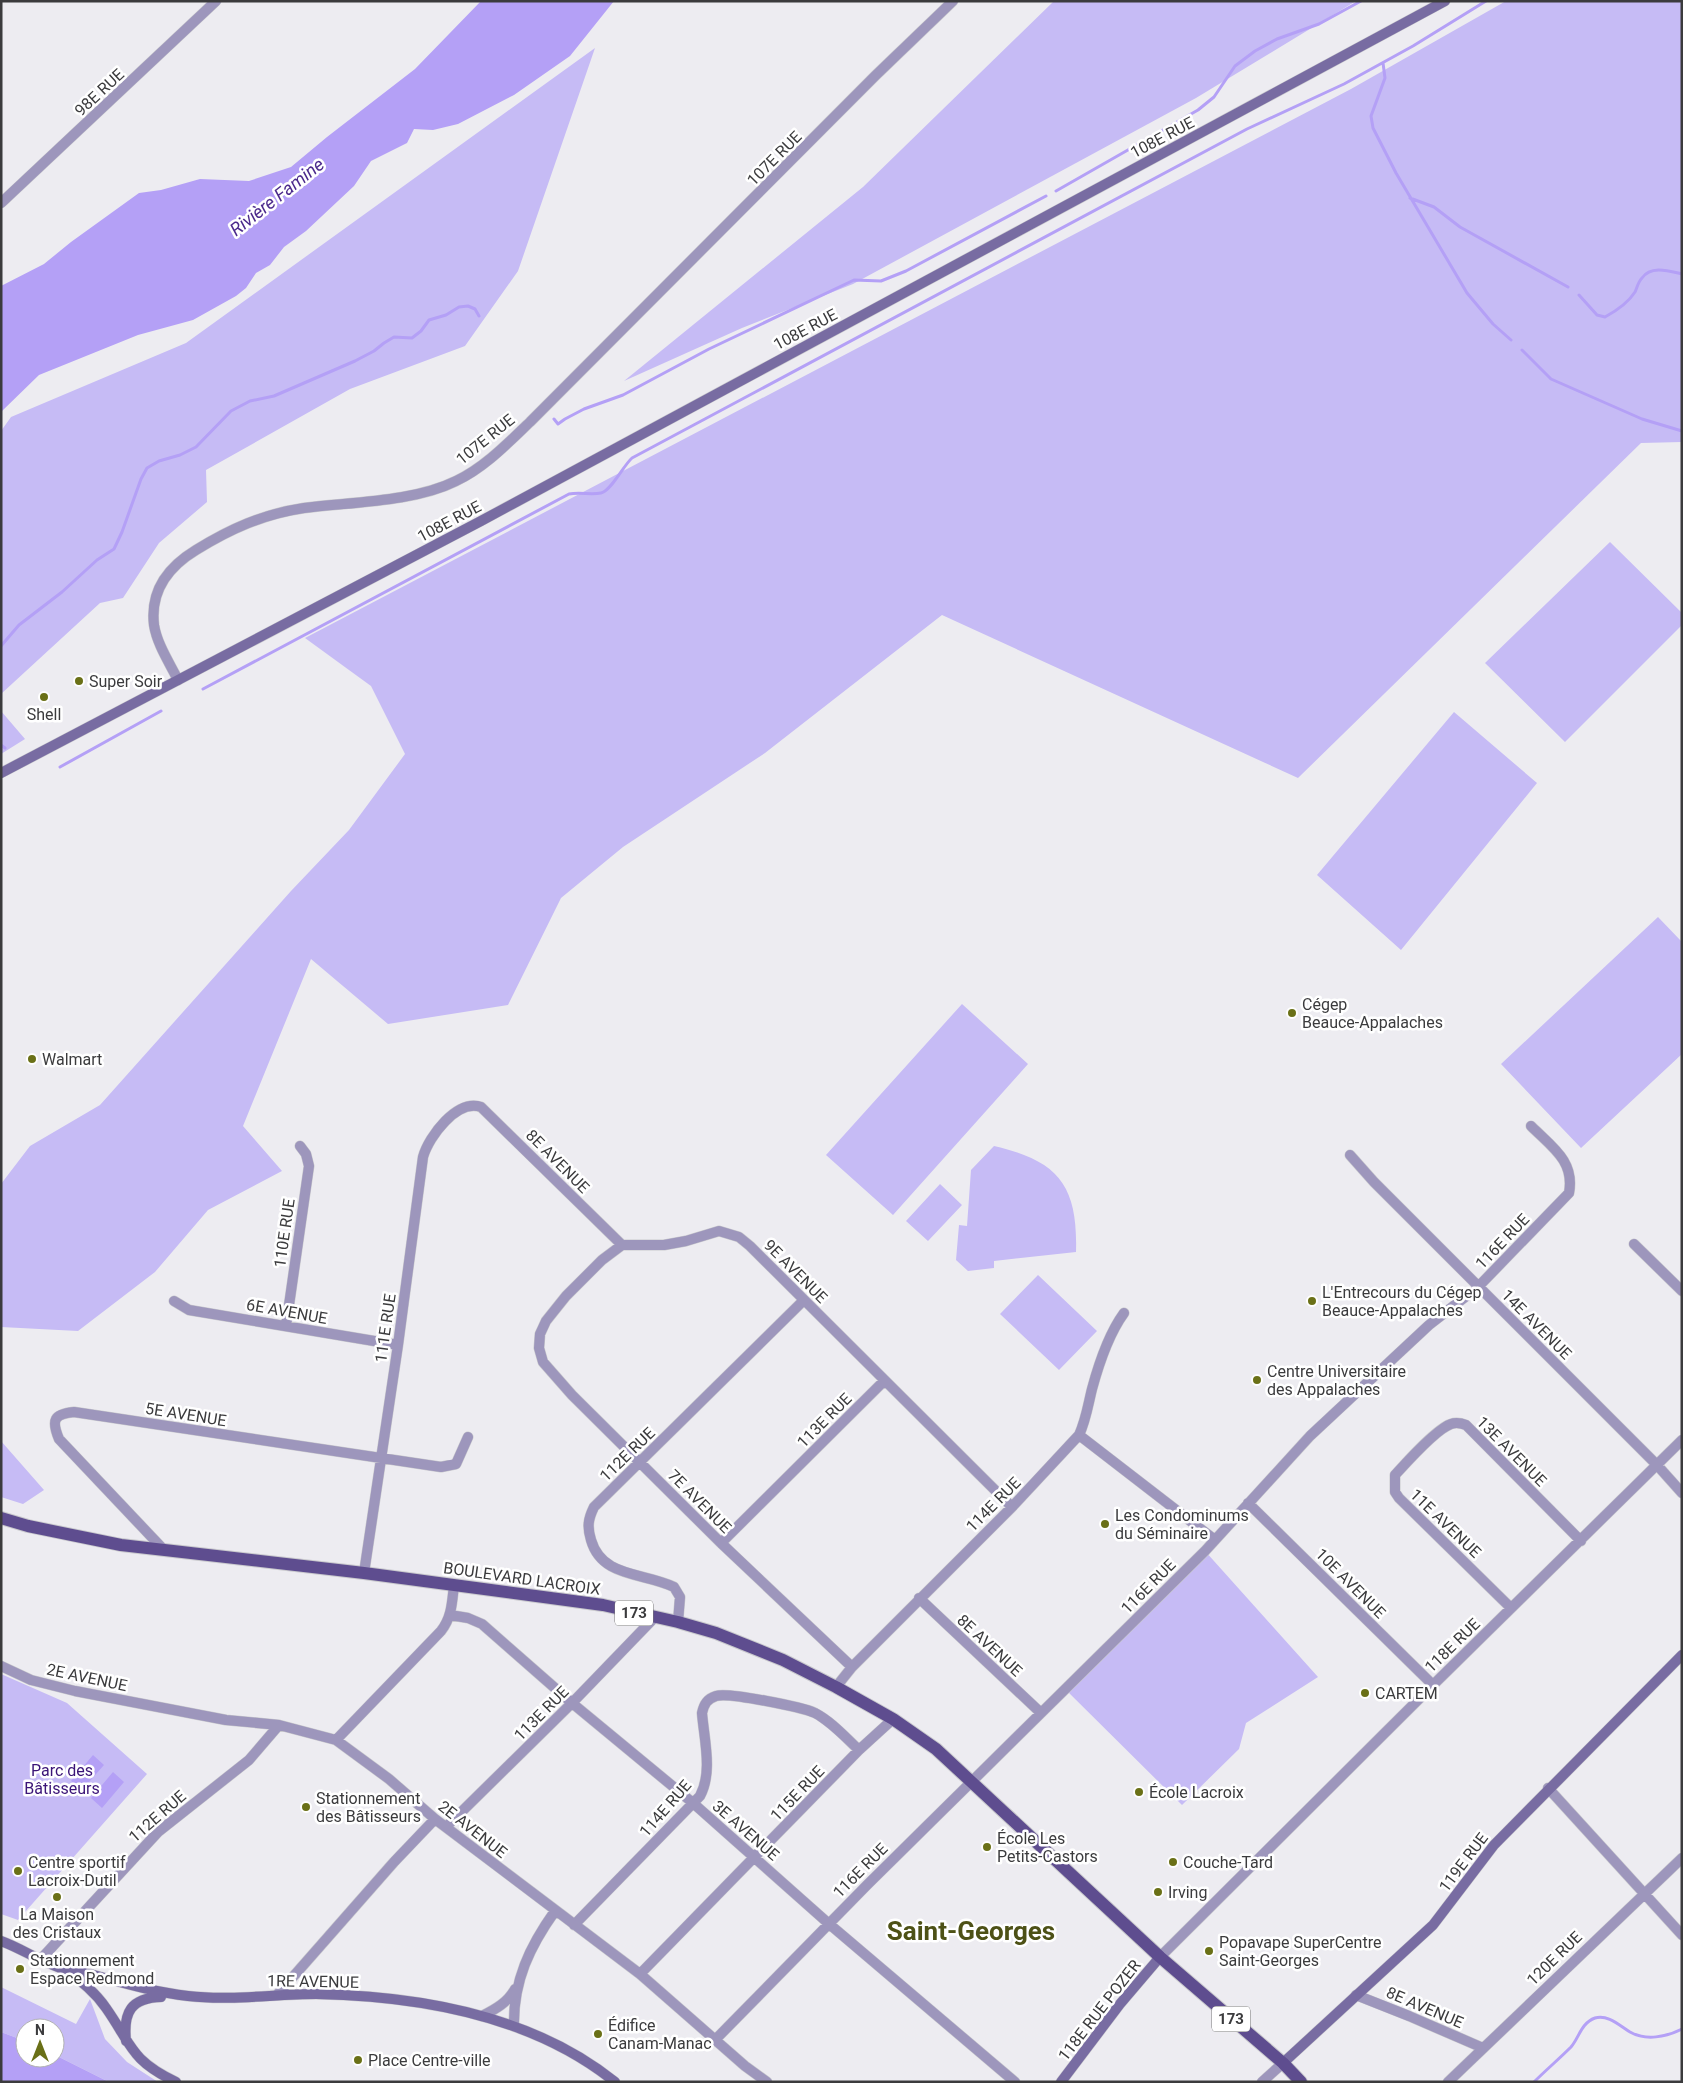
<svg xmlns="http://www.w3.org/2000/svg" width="1683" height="2083" font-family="Roboto,sans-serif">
	<rect width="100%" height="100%" fill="#edecf1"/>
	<path fill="#c6bbf5" d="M1054 1H1356L1196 98 853 284 742 328 624 381 863 187Z
		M1506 1H1682V442L1641 443 1298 778 942 615 765 753 623 847 561 898 508 1005 388 1024 311 959 243 1126 282 1171 208 1210 155 1272 78 1331 1 1327V1184L30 1146 100 1105 291 891 349 830 405 754 371 686 305 638 1351 89Z
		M595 48 518 271 465 346 350 389 206 470 207 502 159 543 123 598 100 603 1 694V431L11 417 186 343Z
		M1610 542 1682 613V625L1565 742 1485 663Z
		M1 711 25 739 1 754Z
		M1454 712 1537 783 1401 950 1317 875Z
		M1658 917 1682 942V1054L1581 1148 1501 1064Z
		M962 1004 1028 1064 893 1215 826 1155Z
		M994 1146C1058 1161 1078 1185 1076 1252L994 1261V1268L968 1271 956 1260 959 1225 967 1226 971 1170Z
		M940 1184 962 1205 928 1241 906 1221Z
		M1038 1275 1097 1331 1059 1370 1000 1314Z
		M1 1441 44 1490 23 1504 1 1497Z
		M1205 1551 1318 1677 1246 1723 1239 1749 1182 1805 1065 1689Z
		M1 1674 67 1703 147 1774 18 1920 1 1914Z
		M1 1987 76 2024 90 1999 105 2039 127 2062 158 2082H109L55 2055V2028H25V2041L1 2032Z"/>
	<path fill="#b4a0f6" d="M481 1H614L570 56 514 95 458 124 433 130 414 129 407 143 371 161 354 186 306 231 284 247 270 265 256 273 246 288 236 296 193 320 138 335 39 375 1 412V286L44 264 71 242 139 193 161 190 200 179 249 181 291 167 327 137 415 69Z
		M93 1755 104 1765 82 1790 71 1781Z
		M113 1772 124 1782 102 1808 91 1798Z
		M1 2032 25 2041V2058H55V2055L109 2082H1Z"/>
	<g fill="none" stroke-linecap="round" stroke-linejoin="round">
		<path stroke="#b4a0f6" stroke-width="3" d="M1383 63 1385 78 1371 116 1373 128 1396 173 1467 293 1493 324 1511 340
			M1056 191 1198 110 1214 97 1235 66 1255 51 1277 39 1319 24 1361 1
			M1410 198 1434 207 1460 227 1568 287
			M1579 295 1597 315 1605 317C1616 311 1628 303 1635 292 1637 288 1638 282 1642 278 1651 265 1669 271 1682 274
			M1522 350 1551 379 1642 419 1682 431
			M554 419 558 424 565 419 584 409 623 395 709 349 854 280 881 281 906 271 1046 196
			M1 646 19 625 62 592 97 560 114 549 122 532 141 479 147 468 159 461 180 455 196 447 231 411 250 401 274 396 355 361 374 351 384 343 394 337 412 338 421 331 429 320 446 315 459 307 468 306 475 309 479 316
			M203 689 569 494C580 492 591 495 601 493 611 491 623 466 632 458L1247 129 1344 84 1413 46 1486 1
			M1 745 5 748
			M60 767 161 711
			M1534 2082C1546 2070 1559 2059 1571 2047 1579 2038 1581 2023 1595 2018 1608 2014 1620 2026 1630 2032 1646 2041 1666 2037 1682 2029"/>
		<g stroke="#c9c9cd" stroke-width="11">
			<path id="street" d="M1 203 216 1
				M178 680C169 662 157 644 154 625 150 591 168 567 196 550 230 529 263 514 304 508 351 502 414 502 456 481 484 468 508 443 530 422L876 75 953 1
				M1350 1155 1374 1182 1657 1465 1682 1493
				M1634 1244 1682 1291
				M174 1301 189 1310 398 1345
				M286 1326 309 1166 306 1154 300 1146
				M1079 1435 1215 1540
				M1248 1503 1433 1685
				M721 1543 884 1381
				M163 1549 59 1439C51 1420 54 1414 74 1412L441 1467 456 1464 468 1437
				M364 1573 398 1345 423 1157C429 1136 457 1099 481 1107L622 1245
				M919 1598 1041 1713
				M1511 1608 1399 1498 1395 1492V1475C1406 1463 1436 1429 1451 1424 1456 1422 1461 1423 1466 1425L1581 1541
				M450 1615 468 1618 482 1624 572 1703 693 1803 828 1923 1015 2082
				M678 1622 680 1597 674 1587C643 1572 602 1578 591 1540 587 1527 588 1519 594 1507L804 1300
				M1 1666 31 1680 75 1691 226 1720 279 1725 336 1740 389 1779 435 1819 640 1974 745 2066 767 2082
				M852 1667 721 1543 572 1395 543 1362 539 1348 540 1334 546 1321 566 1296 602 1260 622 1245H664L686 1241 719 1231 739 1237 750 1246 1012 1507
				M836 1687 852 1667 1012 1507 1079 1435C1086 1420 1088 1405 1092 1389 1099 1363 1108 1335 1124 1313
				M336 1740 441 1631C452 1617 452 1602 454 1585
				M1548 1788 1682 1935
				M446 1827 572 1703 655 1617
				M574 1925 700 1796C713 1772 704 1739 702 1713 704 1704 707 1699 716 1696 728 1692 802 1707 815 1713 832 1722 845 1737 859 1750
				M1160 1957 1433 1685 1682 1440
				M41 1959 158 1832 249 1760 279 1725
				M640 1974 859 1750 893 1719
				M277 1995 394 1862 435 1819
				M1356 1995 1409 2016 1483 2048
				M482 2016C496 2009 508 2002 515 1989
				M514 2026C513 1981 530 1946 555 1911
				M715 2040 867 1885 1205 1551 1310 1436 1429 1325 1478 1287 1569 1193C1575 1161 1552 1147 1531 1126
				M1262 2082 1283 2063
				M1448 2082 1682 1858"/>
		</g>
		<g stroke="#c9c9cd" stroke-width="11">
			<path id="secondary" d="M1 773 481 521 1445 1
				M1 1941C23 1949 44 1964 67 1970 71 1971 77 1971 82 1972 117 1981 151 1992 188 1996 231 2001 274 1994 316 1994 420 1996 532 2015 615 2082
				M67 1971C82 1982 95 1992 106 2008 132 2045 130 2060 176 2082
				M126 2041C123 2012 131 1998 161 1997
				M1283 2063 1433 1925 1494 1845 1682 1655
				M1061 2082 1120 2004 1160 1957"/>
		</g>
		<g stroke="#c9c9cd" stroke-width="14">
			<path id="primary" d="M1 1518 28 1526 121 1545 364 1573 603 1605 678 1622 716 1633 783 1660 836 1687 893 1719 936 1749 1160 1957 1283 2063 1301 2082"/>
		</g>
		<use href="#street" stroke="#9d96bc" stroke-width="10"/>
		<use href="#secondary" stroke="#786ca2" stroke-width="10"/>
		<use href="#primary" stroke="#5e4d8f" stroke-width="12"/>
	</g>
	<g fill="#6a7017" stroke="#fff" stroke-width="2">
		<circle cx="79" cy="681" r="5"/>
		<circle cx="44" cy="697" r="5"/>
		<circle cx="1292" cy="1013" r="5"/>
		<circle cx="32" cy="1059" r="5"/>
		<circle cx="1312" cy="1301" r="5"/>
		<circle cx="1257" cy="1380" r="5"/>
		<circle cx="1105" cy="1524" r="5"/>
		<circle cx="1365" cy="1693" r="5"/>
		<circle cx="1139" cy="1792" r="5"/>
		<circle cx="306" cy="1807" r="5"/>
		<circle cx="987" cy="1847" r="5"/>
		<circle cx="1173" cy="1862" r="5"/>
		<circle cx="18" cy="1871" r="5"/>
		<circle cx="1158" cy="1892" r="5"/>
		<circle cx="57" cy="1897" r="5"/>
		<circle cx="1209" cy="1951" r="5"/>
		<circle cx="20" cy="1969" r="5"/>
		<circle cx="598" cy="2034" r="5"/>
		<circle cx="358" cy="2060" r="5"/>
	</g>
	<g text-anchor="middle" stroke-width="5" stroke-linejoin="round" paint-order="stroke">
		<g fill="#fff" stroke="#767677" stroke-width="1">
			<rect x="615" y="1600.5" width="38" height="25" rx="4"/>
			<rect x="1212" y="2006.5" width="38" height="25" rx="4"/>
		</g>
		<g font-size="15" font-weight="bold" fill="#3b3b3d">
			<text x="634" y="1618">173</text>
			<text x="1231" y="2024">173</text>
		</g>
		<g font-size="16" fill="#3b3b3d" stroke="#fff">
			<text transform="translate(99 92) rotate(-43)" y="6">98E RUE</text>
			<text transform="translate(1162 137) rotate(-28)" y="6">108E RUE</text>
			<text transform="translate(774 158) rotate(-45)" y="6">107E RUE</text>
			<text transform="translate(805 329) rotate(-28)" y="6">108E RUE</text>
			<text transform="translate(485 439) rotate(-39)" y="6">107E RUE</text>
			<text transform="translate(449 521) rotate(-28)" y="6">108E RUE</text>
			<text transform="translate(558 1161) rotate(45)" y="6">8E AVENUE</text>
			<text transform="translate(284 1233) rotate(-82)" y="6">110E RUE</text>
			<text transform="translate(1502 1241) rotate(-46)" y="6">116E RUE</text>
			<text transform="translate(796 1271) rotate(45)" y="6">9E AVENUE</text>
			<text transform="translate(287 1311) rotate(10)" y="6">6E AVENUE</text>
			<text transform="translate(1537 1324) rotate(45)" y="6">14E AVENUE</text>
			<text transform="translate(385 1328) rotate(-82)" y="6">111E RUE</text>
			<text transform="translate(186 1414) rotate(9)" y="6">5E AVENUE</text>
			<text transform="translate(824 1420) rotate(-45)" y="6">113E RUE</text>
			<text transform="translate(1512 1451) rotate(45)" y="6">13E AVENUE</text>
			<text transform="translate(627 1454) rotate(-44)" y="6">112E RUE</text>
			<text transform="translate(700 1501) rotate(45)" y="6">7E AVENUE</text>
			<text transform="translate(993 1504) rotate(-45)" y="6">114E RUE</text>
			<text transform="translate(1446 1523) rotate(44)" y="6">11E AVENUE</text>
			<text transform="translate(522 1578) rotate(8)" y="6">BOULEVARD LACROIX</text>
			<text transform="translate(1351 1583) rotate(45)" y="6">10E AVENUE</text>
			<text transform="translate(1148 1586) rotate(-45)" y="6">116E RUE</text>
			<text transform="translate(990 1645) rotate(43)" y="6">8E AVENUE</text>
			<text transform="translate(1452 1645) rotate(-44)" y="6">118E RUE</text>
			<text transform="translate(87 1677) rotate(12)" y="6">2E AVENUE</text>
			<text transform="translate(541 1713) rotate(-45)" y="6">113E RUE</text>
			<text transform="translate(797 1793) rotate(-46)" y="6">115E RUE</text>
			<text transform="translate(665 1808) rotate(-49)" y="6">114E RUE</text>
			<text transform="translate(157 1816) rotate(-41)" y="6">112E RUE</text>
			<text transform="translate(473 1829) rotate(38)" y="6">2E AVENUE</text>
			<text transform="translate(746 1830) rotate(41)" y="6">3E AVENUE</text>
			<text transform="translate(1463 1862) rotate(-53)" y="6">119E RUE</text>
			<text transform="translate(860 1870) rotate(-45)" y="6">116E RUE</text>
			<text transform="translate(1554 1958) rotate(-44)" y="6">120E RUE</text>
			<text transform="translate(313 1981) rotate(1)" y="6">1RE AVENUE</text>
			<text transform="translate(1425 2007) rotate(23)" y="6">8E AVENUE</text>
			<text transform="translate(1099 2010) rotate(-52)" y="6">118E RUE POZER</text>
		</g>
		<g font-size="16" fill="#3b3b3d" stroke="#fff" text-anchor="start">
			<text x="89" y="687">Super Soir</text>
			<text x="44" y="720" text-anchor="middle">Shell</text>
			<text x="1302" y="1010">Cégep<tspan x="1302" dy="18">Beauce-Appalaches</tspan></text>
			<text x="42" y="1065">Walmart</text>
			<text x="1322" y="1298">L'Entrecours du Cégep<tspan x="1322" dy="18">Beauce-Appalaches</tspan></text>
			<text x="1267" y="1377">Centre Universitaire<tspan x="1267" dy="18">des Appalaches</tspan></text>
			<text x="1115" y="1521">Les Condominums<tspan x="1115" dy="18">du Séminaire</tspan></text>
			<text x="1375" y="1699">CARTEM</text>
			<text x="1149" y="1798">École Lacroix</text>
			<text x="316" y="1804">Stationnement<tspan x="316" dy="18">des Bâtisseurs</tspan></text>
			<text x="997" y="1844">École Les<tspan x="997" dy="18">Petits-Castors</tspan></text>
			<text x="28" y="1868">Centre sportif<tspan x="28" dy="18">Lacroix-Dutil</tspan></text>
			<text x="1183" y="1868">Couche-Tard</text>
			<text x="1168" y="1898">Irving</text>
			<text x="57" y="1920" text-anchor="middle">La Maison<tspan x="57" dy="18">des Cristaux</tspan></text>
			<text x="1219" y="1948">Popavape SuperCentre<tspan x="1219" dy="18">Saint-Georges</tspan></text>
			<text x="30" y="1966">Stationnement<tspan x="30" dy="18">Espace Redmond</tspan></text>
			<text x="608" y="2031">Édifice<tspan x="608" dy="18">Canam-Manac</tspan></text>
			<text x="368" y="2066">Place Centre-ville</text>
		</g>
		<g font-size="16" fill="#3b1477" stroke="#fff">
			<text x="62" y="1776">Parc des<tspan x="62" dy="18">Bâtisseurs</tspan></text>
		</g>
		<g font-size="18" font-style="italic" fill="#4c2a8c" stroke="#fff">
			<text transform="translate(277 197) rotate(-38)" y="6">Rivière Famine</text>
		</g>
		<g font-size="26" font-weight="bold" fill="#4d5116" stroke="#fff">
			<text x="971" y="1940">Saint-Georges</text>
		</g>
	</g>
	<rect width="1683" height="2083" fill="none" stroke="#3b3b3d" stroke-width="5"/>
	<g transform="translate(40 2043)"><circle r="24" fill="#ffffff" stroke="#b1b1b1"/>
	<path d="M0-4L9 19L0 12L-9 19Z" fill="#6a7017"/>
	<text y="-8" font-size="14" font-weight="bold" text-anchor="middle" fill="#3b3b3d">N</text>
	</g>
</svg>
